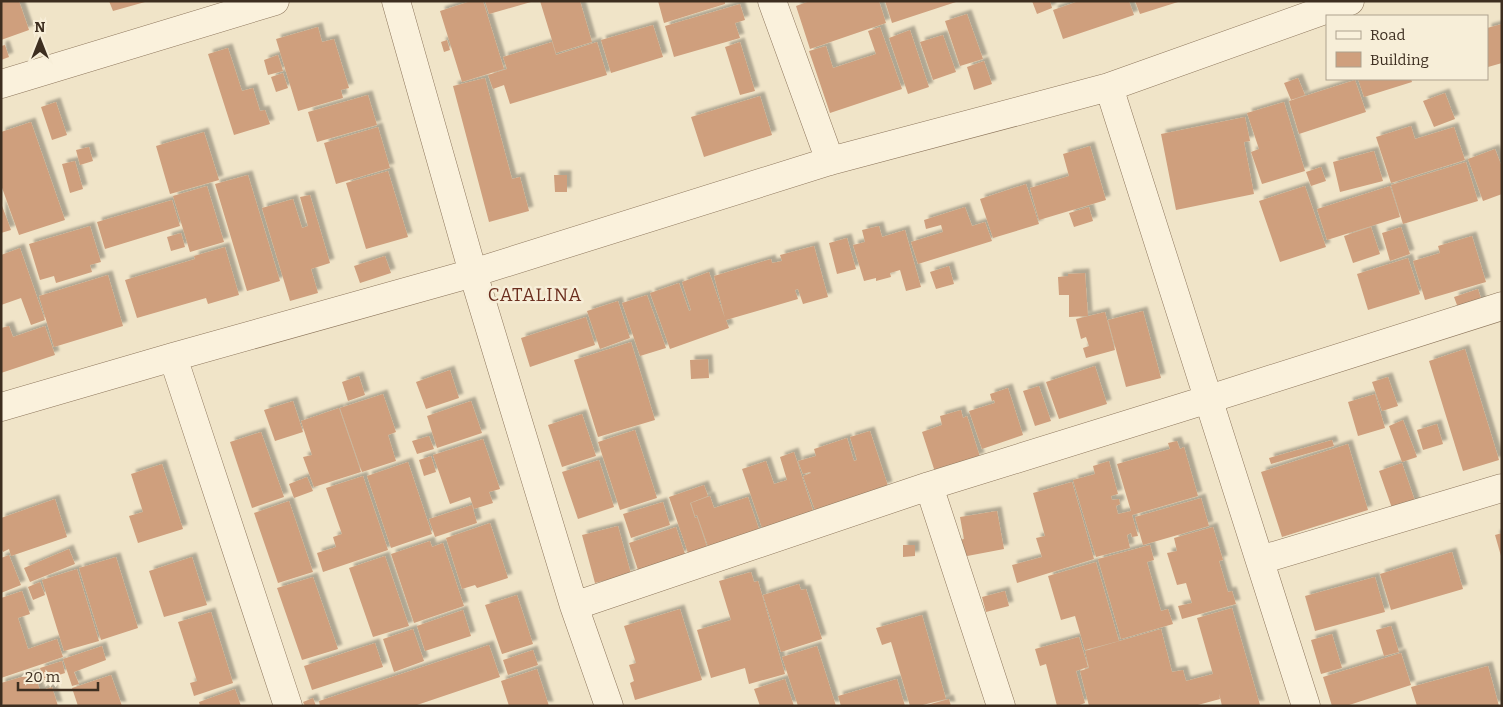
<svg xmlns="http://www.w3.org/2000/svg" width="1503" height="707" font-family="Bitter,serif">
	<defs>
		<filter id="shadow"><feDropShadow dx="4.5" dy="-4.5" stdDeviation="1" flood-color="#0004"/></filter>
	</defs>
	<rect width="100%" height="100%" fill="#f0e4c8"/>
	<path fill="#cf9f7d" filter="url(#shadow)" d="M1 1H19L29 30 1 40Z
		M109 1H145V2L113 11Z
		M471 1H483L504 69 462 82 440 11Z
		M485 1H531V2L489 14Z
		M540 1H580L592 42 556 53Z
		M658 1H725V4L664 23Z
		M810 1H879L886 23 810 49 796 6Z
		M885 1H956V2L892 23Z
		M1032 1H1050L1052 8 1037 14Z
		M1079 1H1129L1134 15 1063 39 1053 10Z
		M1135 1H1178V2L1140 14Z
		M740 4 745 20 735 23 740 38 674 57 665 26Z
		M967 14 983 59 960 66 945 21Z
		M1502 24V63L1488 67 1487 28Z
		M653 25 663 57 611 73 601 40Z
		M318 27 322 42 334 39 349 88 341 90 343 98 298 111 276 39Z
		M880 27 902 89 830 113 809 51 826 46 833 68 876 54 868 31Z
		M910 30 929 87 908 94 889 38Z
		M943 35 956 72 933 80 920 42Z
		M447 40 450 50 444 52 441 42Z
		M552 42 556 55 597 42 607 75 510 104 504 85 493 89 488 75 507 69 503 57Z
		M740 42 755 91 740 95 725 47Z
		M5 45 9 57 1 60V46Z
		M228 48 242 91 253 88 260 111 265 110 270 124 234 135 208 54Z
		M278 55 283 71 268 75 264 60Z
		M984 61 992 84 974 90 967 67Z
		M283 73 288 88 276 92 271 77Z
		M485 78 512 179 520 177 529 211 489 222 453 86Z
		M1298 78 1305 95 1291 100 1284 83Z
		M1358 79H1411L1412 82 1364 97Z
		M1355 80 1366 112 1299 134 1289 101Z
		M1445 93 1455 119 1434 127 1423 101Z
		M368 95 377 125 317 142 308 112Z
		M760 96 772 135 704 157 691 117Z
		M56 102 67 135 52 140 41 107Z
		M1284 102 1305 171 1262 184 1251 152 1259 149 1247 113Z
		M1245 117 1250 141 1244 142 1254 194 1176 210 1161 134Z
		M31 122 65 220 19 235 1 185V132Z
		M1411 126 1415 139 1454 127 1465 160 1391 183 1376 137Z
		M378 127 390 168 336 184 324 143Z
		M204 132 219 180 170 194 156 146Z
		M1090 146 1106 200 1039 220 1030 188 1069 176 1063 154Z
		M89 147 93 161 80 165 76 150Z
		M1495 149 1502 167V194L1483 201 1468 159Z
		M1374 151 1383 181 1340 192 1333 162Z
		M75 161 83 189 70 193 62 164Z
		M1466 162 1478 201 1403 224 1391 185Z
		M1321 167 1326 181 1311 186 1306 172Z
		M388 171 408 237 366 249 346 183Z
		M248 175 280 281 247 291 215 184Z
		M554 175H567V192H555Z
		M1026 184 1039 224 993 238 980 199Z
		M207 186 224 242 190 252 173 196Z
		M1305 186 1326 247 1280 262 1259 201Z
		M1390 186 1400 217 1327 240 1317 209Z
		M310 195 330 263 311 269 318 293 290 301 262 208 293 199 302 228 308 226 300 197Z
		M172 200 180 226 105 249 97 222Z
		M1 203 11 230 1 233Z
		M965 207 972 226 985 222 992 241 918 264 911 242 943 232 941 225 926 229 924 220Z
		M1089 207 1093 221 1074 227 1069 213Z
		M90 226 101 262 90 265 92 272 56 283 54 276 40 280 29 244Z
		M879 226 882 237 905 230 921 287 906 291 900 270 890 273 891 277 876 281V278L864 281 853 245 865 242 862 230Z
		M1371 227 1380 254 1353 263 1344 236Z
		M1401 227 1410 254 1390 261 1382 233Z
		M181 233 185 247 171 251 167 237Z
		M1472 236 1486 282 1425 300 1413 261 1440 253 1438 246Z
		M847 238 856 269 837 274 829 243Z
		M814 246 828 297 803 304 798 289 795 290 798 299 726 320 729 328 670 349 650 293 679 283 689 311 691 310 682 282 709 272 725 318 714 276 771 259 772 263 782 261 780 255Z
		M225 247 239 295 208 304 206 298 137 318 125 280 195 259 194 256Z
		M20 248 45 320 31 325 21 298 1 305V255Z
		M385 256 391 273 360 283 354 266Z
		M1408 258 1420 294 1368 310 1357 274Z
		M949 266 954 284 936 289 930 272Z
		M1085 273 1088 316 1069 317V295H1059L1058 277 1068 276V274Z
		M108 275 123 326 54 347 39 296Z
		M1478 289 1483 305 1460 313 1454 297Z
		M647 295 666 348 640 356 622 303Z
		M618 301 630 338 600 349 587 311Z
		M1143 311 1161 378 1126 387 1108 320Z
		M1105 312 1115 350 1086 358 1083 348 1089 346 1086 337 1081 339 1076 319Z
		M586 317 595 345 530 367 521 338Z
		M9 326 13 337 45 326 55 355 1 373V328Z
		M631 342 655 420 598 437 574 360Z
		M1465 349 1499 460 1463 471 1429 361Z
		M708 359 709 378 691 379 690 360Z
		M1095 366 1107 404 1059 419 1046 382Z
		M450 370 459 398 426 409 416 382Z
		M359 376 365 395 348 401 342 382Z
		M1388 377 1398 406 1382 411 1372 382Z
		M1039 386 1051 421 1035 426 1023 391Z
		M1008 388 1023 435 982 449 969 411 995 403 994 400 992 401 990 394Z
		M383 394 396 432 388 435 396 461 362 472 340 408Z
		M1375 394 1385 428 1358 436 1348 402Z
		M293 401 303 432 275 441 264 410Z
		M471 401 482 433 437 448 427 416Z
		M339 408 361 472 314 487 303 457 312 455 301 421Z
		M961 410 963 418 967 416 980 457 935 472 922 432 942 425 940 416Z
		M582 414 596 456 562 467 548 425Z
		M1403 420 1417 457 1402 462 1389 426Z
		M1437 424 1443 444 1423 450 1417 430Z
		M635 430 657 498 620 510 598 442Z
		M870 431 888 486 815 510 803 476 811 473 810 472 803 474 798 461 816 456 814 449 847 438 854 461 857 460 850 437Z
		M261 432 284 497 252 508 230 442Z
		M429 436 434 449 417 454 412 441Z
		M483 439 500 489 489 492 493 503 474 509 470 497 450 504 433 455Z
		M1332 440 1334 446 1271 464 1269 458Z
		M1177 441 1180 449 1184 447 1198 496 1132 515 1138 536 1132 537 1131 533 1127 535 1130 548 1096 557 1073 480 1095 474 1093 466 1109 461 1118 494 1111 496 1112 500 1119 499 1120 504 1116 506 1118 514 1131 511 1117 464 1170 449 1168 443Z
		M1348 444 1368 510 1282 537 1261 472Z
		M794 452 814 514 763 531 742 469 766 461 774 484 787 480 780 457Z
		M431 456 436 472 424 476 419 460Z
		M599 460 614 507 578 519 562 472Z
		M408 462 432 534 391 548 367 476Z
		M1402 463 1416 504 1393 511 1379 471Z
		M162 464 183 529 138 543 129 516 143 512 131 474Z
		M363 476 388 550 323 572 317 553 336 547 333 537 342 534 326 488Z
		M307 477 313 491 294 498 289 484Z
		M1072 482 1094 559 1017 583 1012 565 1042 557 1036 538 1045 536 1033 493Z
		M704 485 708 496 690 503 695 518 697 517 709 553 690 559 669 497Z
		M710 496 714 508 748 497 760 532 709 549 697 515 695 516 691 503Z
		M1201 498 1209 526 1143 545 1135 517Z
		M55 499 67 537 11 556 9 549 3 552 1 548V518Z
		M289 501 313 572 278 583 254 513Z
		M663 502 670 525 631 538 623 514Z
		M472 505 477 523 435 537 429 519Z
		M997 511 1004 549 962 557 959 540 964 539 960 517Z
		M490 523 508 578 477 588 475 585 462 589 446 538Z
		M618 526 631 574 595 583 582 535Z
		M676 527 685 554 638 570 629 543Z
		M1213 527 1223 560 1219 561 1228 592 1232 591 1236 604 1182 619 1178 606 1192 603 1186 583 1177 585 1167 553 1177 551 1174 538Z
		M1502 533V555L1501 556 1495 535Z
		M430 541 432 547 443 543 464 606 414 623 391 554Z
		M903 545H915V556L903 557Z
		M1150 545 1154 560 1147 562 1161 611 1168 609 1173 624 1121 639 1098 559Z
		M69 549 75 564 30 582 24 568Z
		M1452 552 1463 589 1391 610 1380 574Z
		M9 555 21 585 1 593V558Z
		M385 556 409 626 373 637 349 568Z
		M116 557 138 628 101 640 79 568Z
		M192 557 207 605 164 617 149 571Z
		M1096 562 1119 641 1085 650 1075 616 1061 620 1048 576Z
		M77 569 99 641 64 651 42 580Z
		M751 572 754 582 758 581 785 674 749 684 745 668 711 678 697 630 731 620 719 581Z
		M313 577 338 649 302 660 277 588Z
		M1375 577 1385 612 1315 631 1305 596Z
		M40 582 45 595 33 600 28 587Z
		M799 584 801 590 806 589 822 639 781 652 763 595Z
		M22 591 30 614 18 618 28 649 57 639 63 657 1 678V598Z
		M1005 591 1009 606 986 612 982 597Z
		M517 595 533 644 502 654 485 605Z
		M1232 608 1260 705 1222 706 1219 693 1220 699 1194 706H1089L1080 671 1089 668 1085 651 1161 629 1172 672 1183 670 1186 681 1213 674 1197 618Z
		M680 609 702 680 635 700 630 683 634 681 629 665 636 663 624 626Z
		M463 610 471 636 425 651 417 626Z
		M211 612 233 683 194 696 190 683 197 681 178 622Z
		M922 615 946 699 919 706H910L891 642 882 645 876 628Z
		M1391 626 1399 652 1384 656 1376 630Z
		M413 629 424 661 394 672 383 639Z
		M1332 634 1342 668 1321 674 1311 640Z
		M1079 637 1088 667 1076 671 1085 703 1077 706H1057L1046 664 1040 666 1035 649Z
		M375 643 383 667 312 690 304 666Z
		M489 645 500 677 414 706H320L319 701Z
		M102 646 106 660 74 672 79 684 72 686 63 659Z
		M817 646 836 706H798L782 657Z
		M533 650 538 665 508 675 503 660Z
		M1401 653 1411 685 1346 706H1332L1323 677Z
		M62 661 65 673 44 680 40 668Z
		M1488 666 1499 706H1417L1411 687Z
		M537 669 549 706H509L501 681Z
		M35 673 40 691 52 687 58 706H3L1 700V683Z
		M111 675 122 706H78L72 688Z
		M785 679 794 706H760L754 689Z
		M897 679 905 706H841L838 696Z
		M235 689 241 706H200L199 702Z
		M313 698 316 706H305L303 702Z
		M949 699 951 706H927V705Z"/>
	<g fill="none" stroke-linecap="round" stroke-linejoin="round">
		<g stroke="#8d765c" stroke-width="29">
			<path id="street" d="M396 1 473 273 574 606 609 706
				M772 1 830 161
				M1 84 275 1
				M1109 87 1306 706
				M173 357 288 706
				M1 407 173 357 473 273 830 161 1109 87 1350 1
				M929 486 1001 706
				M1260 560 1502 488
				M574 606 929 486 1209 399 1502 306"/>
		</g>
		<use href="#street" stroke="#faf1dc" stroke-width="28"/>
	</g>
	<g text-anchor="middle" stroke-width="5" stroke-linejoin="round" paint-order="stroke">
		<g font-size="18" letter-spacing="1" fill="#6b2e1e" stroke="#f7eed8">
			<text x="535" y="301">CATALINA</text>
		</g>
	</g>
	<rect width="1503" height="707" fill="none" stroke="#3d2e20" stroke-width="5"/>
	<rect x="1326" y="15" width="162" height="65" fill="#f7eed8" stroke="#ada18e"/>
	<rect x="1336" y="31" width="25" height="8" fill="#faf1dc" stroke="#ada18e"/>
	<text x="1370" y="40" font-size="15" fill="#3d2e20">Road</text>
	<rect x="1336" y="52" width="25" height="15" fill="#cf9f7d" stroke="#ada18e"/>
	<text x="1370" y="65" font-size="15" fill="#3d2e20">Building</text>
	<g transform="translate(40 40)" stroke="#f7eed8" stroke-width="4" paint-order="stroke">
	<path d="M0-4L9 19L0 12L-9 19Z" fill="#3d2e20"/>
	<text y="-8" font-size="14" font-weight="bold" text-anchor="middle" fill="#3d2e20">N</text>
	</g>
	<path d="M18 682v8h80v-8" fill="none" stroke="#3d2e20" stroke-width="2.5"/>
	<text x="25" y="682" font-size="15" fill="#3d2e20" stroke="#f7eed8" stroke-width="4" paint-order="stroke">20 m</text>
</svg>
